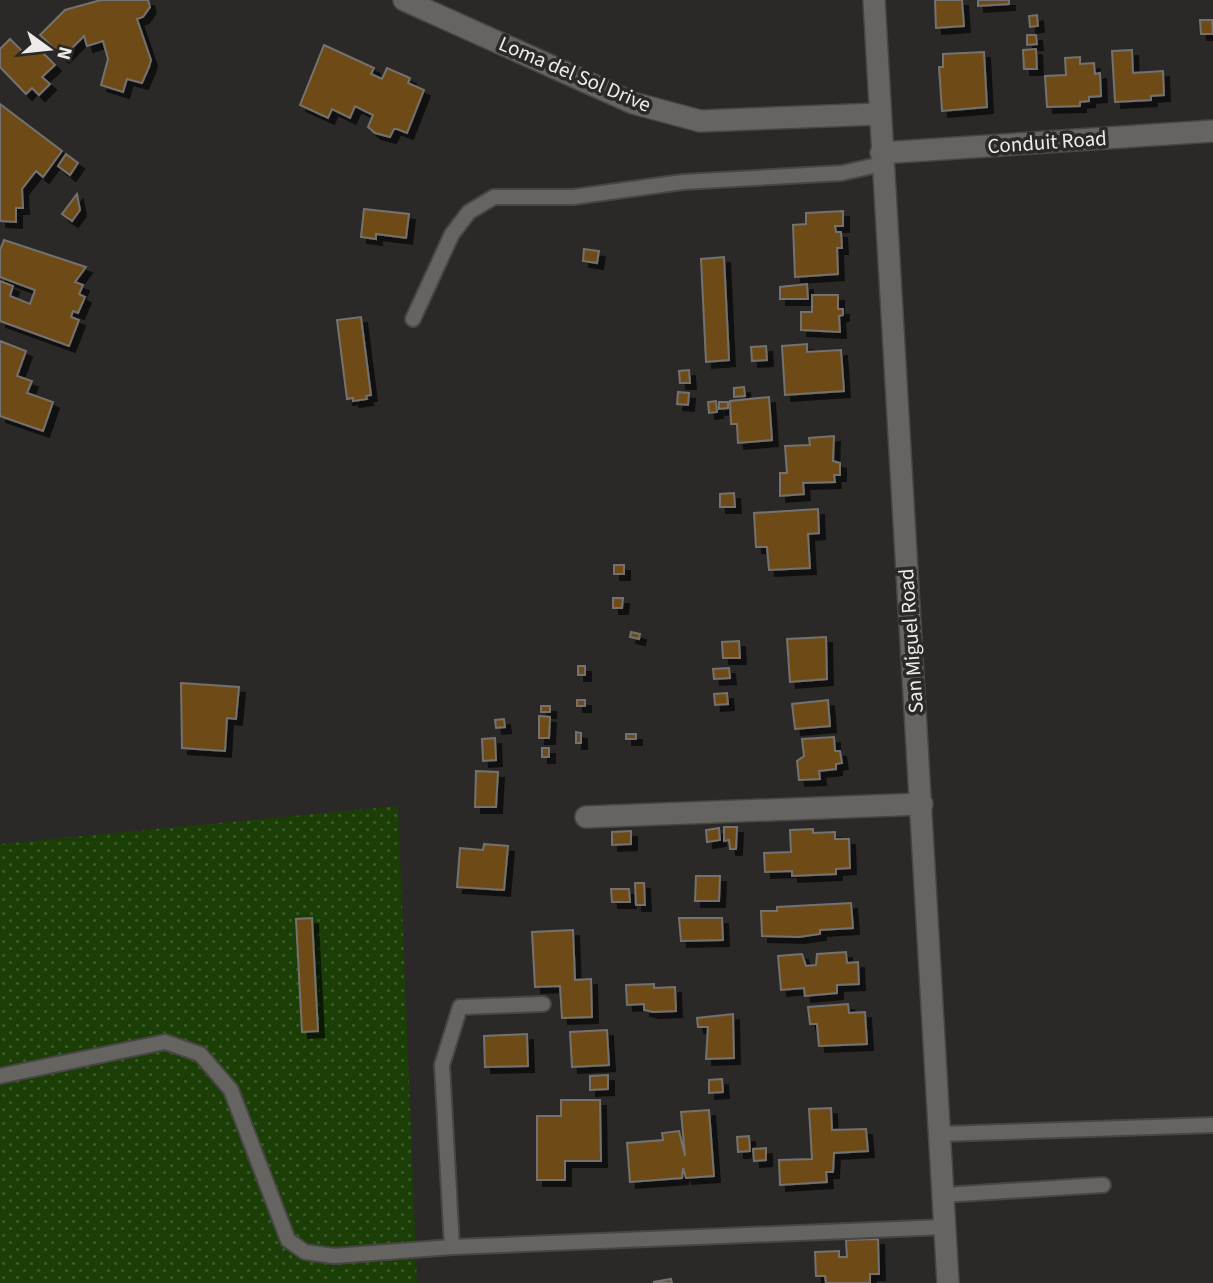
<svg xmlns="http://www.w3.org/2000/svg" width="1213" height="1283" font-family="'Source Sans 3',sans-serif">
	<defs>
		<pattern id="park-dots" width="8" height="8" patternUnits="userSpaceOnUse" patternTransform="scale(1.75)"><rect width="8" height="8" fill="#1b3e06"/><path d="M2 2h.1M6 6h.1" fill="none" stroke="#3c5a2a" stroke-width="1.8" stroke-linecap="round"/></pattern>
		<filter id="shadow"><feDropShadow dx="6" dy="6" stdDeviation="0" flood-color="#0009"/></filter>
	</defs>
	<rect width="100%" height="100%" fill="#2b2927"/>
	<path fill="url(#park-dots)" d="M398 806 417 1283H0V844Z"/>
	<path fill="#6e4c13" stroke="#74716f" stroke-width="2" filter="url(#shadow)" d="M101 0H148L150 7 143 17 137 19 151 60 149 67 142 83 127 79 123 92 101 85 108 59 103 41 87 46 84 36 63 57 40 35 65 10Z
		M935 0H962L964 26 936 28Z
		M978 0H1009V4L978 6Z
		M1037 15 1038 26 1030 27 1029 16Z
		M1200 20H1212L1213 34H1201Z
		M1027 35H1036L1037 44 1027 45Z
		M10 39 25 54 34 44 55 65 42 77 50 84 39 95 32 88 26 94 0 67V49Z
		M324 45 374 68 371 74 382 79 387 68 410 78 408 83 424 90 407 133 397 129H394L390 137 375 133 368 127 373 115 355 106 350 118 332 109 328 118 300 105Z
		M1036 49 1037 69H1024L1023 50Z
		M1132 50 1133 73 1163 71 1164 95 1151 96V100L1115 102 1112 51Z
		M984 52 987 107 942 111 939 67H943V54Z
		M1080 57V64L1094 63 1095 74 1100 73 1101 96 1089 97V101L1080 102V106L1047 107 1045 76 1066 75 1065 58Z
		M0 104 62 151 43 177 36 171 22 189 23 208H16V222L0 221Z
		M66 154 78 163 70 175 58 166Z
		M77 194 80 210 72 221 62 214Z
		M364 209 409 214 406 238 376 234V239L361 237Z
		M843 211V226H835L836 232H841L842 248H837L838 274 795 277 793 225 806 224V213Z
		M4 240 86 267 75 282 83 285 79 294 85 297 78 313 73 311 71 317 79 320 69 346 0 321V281L13 286 10 296 30 304 35 290 0 277V250Z
		M584 249 599 251 597 263 583 261Z
		M724 257 729 360 706 362 701 259Z
		M807 284 808 299H780V287Z
		M812 295H838V309H843V315L839 316 840 332 801 330V312H812Z
		M361 317 371 395 366 396 367 399 353 401V398L347 399 337 320Z
		M0 341 26 351 17 376 32 381 27 393 53 402 43 431 0 416Z
		M807 344V352L841 350 844 391 785 395 782 346Z
		M766 346 767 360 752 361 751 347Z
		M689 370 690 383H680L679 371Z
		M744 387 745 396 734 397V388Z
		M678 392 689 393 688 405 677 404Z
		M769 397 772 440 738 443 737 424H731L730 401Z
		M716 401 717 412 709 413 708 402Z
		M719 402H728V408L719 409Z
		M834 436 833 461 840 463V475H834L835 482 803 483 804 494 780 496V473H787L785 446 810 445 809 438Z
		M734 493 735 507H720V494Z
		M818 509 819 533 808 534 810 568 769 570 767 547H756L754 513Z
		M614 565H624V574H614Z
		M613 598H623L622 608H613Z
		M631 632 640 634 639 639 630 637Z
		M826 637 827 679 790 682 787 639Z
		M739 641 740 658H723L722 642Z
		M578 666H585V675H578Z
		M729 668 730 678 714 679 713 669Z
		M181 683 239 687 236 719 227 718 225 751 182 748Z
		M727 693 728 704 715 705 714 694Z
		M577 700H585V706H577Z
		M828 700 830 726 795 729 792 704Z
		M541 706H550V712H541Z
		M539 716 550 717 549 738H539Z
		M504 719 505 727 496 728 495 720Z
		M576 732 581 733V743H576Z
		M626 734H636V739H626Z
		M834 737 835 751H840L842 763 836 764V769L819 771 820 779 799 780 797 761 804 756 802 739Z
		M495 738 496 760 483 761 482 739Z
		M542 748H549V757H542Z
		M476 771 498 772 496 807H475Z
		M724 827H737L736 849H730L729 840 724 841Z
		M719 828 720 840 707 842 706 830Z
		M813 829V833L835 832V839H849L850 868 836 869V874L792 876V871L765 872 764 853 791 852 790 830Z
		M631 831V844L612 845V832Z
		M484 844 508 846 504 890 457 887 460 848 483 850Z
		M696 876H720L719 901H695Z
		M635 883H644L645 905H636Z
		M611 889H629L630 902H612Z
		M851 903 853 928 820 930V934L799 937 762 936 761 911H777V907Z
		M312 918 318 1031 302 1032 296 919Z
		M679 918H722L723 940 681 941Z
		M573 930 575 980 591 979 592 1017 562 1018 560 986 535 987 532 932Z
		M846 952 847 963 858 962 859 984 837 985V993L805 996 804 988 781 990 778 956 802 954 806 966 816 965 817 954Z
		M654 984V988L675 987 676 1011 653 1012 644 1010V1004L627 1005 626 985Z
		M848 1004 849 1013 865 1012 867 1044 819 1046 817 1024H810L808 1007Z
		M733 1014 734 1058 706 1059 708 1027H698L697 1018Z
		M607 1030 609 1065 572 1067 570 1032Z
		M527 1034 528 1066 485 1067 484 1036Z
		M608 1075V1089L590 1090V1076Z
		M722 1079 723 1092 709 1093V1080Z
		M561 1100H600L601 1161H565V1180H537V1116H561Z
		M831 1108 832 1130 866 1129 868 1151 834 1153 833 1172H826L827 1182 780 1185 779 1160 812 1159 809 1109Z
		M709 1110 714 1176 686 1178 683 1168 682 1178 630 1182 627 1143 663 1140 662 1133 679 1131 685 1156 681 1112Z
		M749 1136 750 1151 738 1152 737 1137Z
		M766 1148V1160L754 1161 753 1149Z
		M878 1239 879 1274H870V1283H826L825 1276H816L815 1252 839 1251V1257H847L846 1240Z
		M671 1279 672 1283 653 1282Z"/>
	<g fill="none" stroke-linecap="round" stroke-linejoin="round">
		<g stroke="#484644" stroke-width="18">
			<path id="lane" d="M413 319 452 234 469 212 494 197H573L683 182 842 173 882 164
				M0 1076 165 1042 200 1054 231 1090 288 1240 305 1252 334 1256 452 1247 945 1227
				M940 1134 1213 1125
				M944 1195 1103 1185
				M452 1247 442 1065 460 1007 543 1004"/>
		</g>
		<g stroke="#484644" stroke-width="24">
			<path id="street" d="M404 0 633 103 700 121 879 114
				M881 153 1213 131
				M586 817 922 804"/>
		</g>
		<g stroke="#484644" stroke-width="24">
			<path id="secondary" d="M874 0 948 1283"/>
		</g>
		<use href="#lane" stroke="#666461" stroke-width="14"/>
		<use href="#street" stroke="#666461" stroke-width="21"/>
		<use href="#secondary" stroke="#666461" stroke-width="21"/>
	</g>
	<g text-anchor="middle" stroke-width="7" stroke-linejoin="round" paint-order="stroke">
		<g font-size="21" fill="#edebea" stroke="#2b2927">
			<text transform="translate(575 74) rotate(23)" y="7">Loma del Sol Drive</text>
			<text transform="translate(1047 142) rotate(-4)" y="7">Conduit Road</text>
			<text transform="translate(911 641) rotate(-94)" y="7">San Miguel Road</text>
		</g>
	</g>
	<g transform="translate(49 49) rotate(105)" stroke="#2b2927" stroke-width="5" paint-order="stroke">
	<path d="M0-5L12 26L0 18L-12 26Z" fill="#edebea"/>
	<text y="-10" font-size="19" font-weight="bold" text-anchor="middle" fill="#edebea">N</text>
	</g>
</svg>
